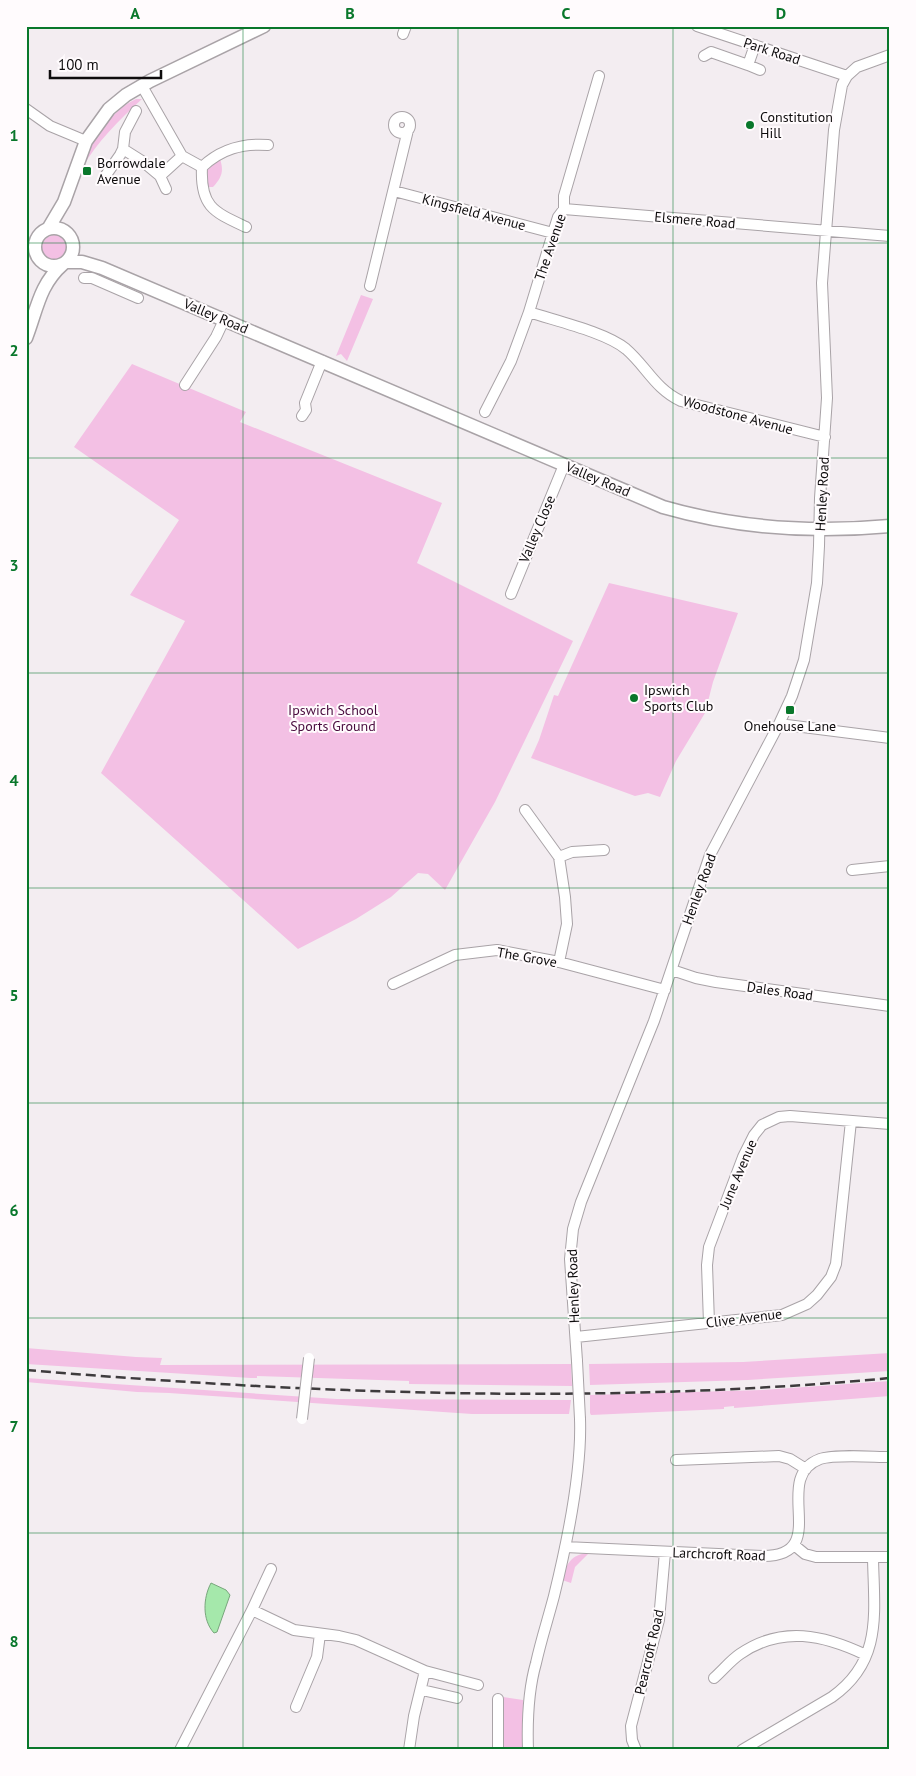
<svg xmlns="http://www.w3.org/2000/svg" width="916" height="1776" font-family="'PT Sans',sans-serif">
	<rect width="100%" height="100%" fill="#f3edf1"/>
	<path fill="#f3c0e4" d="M136 99H142C119 120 97 142 82 168 91 142 110 111 136 99Z
		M220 159C224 171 222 177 213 187H206L207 169Z
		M42 248a13 13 0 1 1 26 0a13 13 0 1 1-26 0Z
		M361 295 373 299 347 361 341 354 336 356Z
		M132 364 246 412 240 422 442 503 417 563 573 641 495 802 445 890 428 874 418 873 391 897 356 919 298 949 101 773 185 621 130 595 179 520 74 447Z
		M609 583 738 613 713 682 705 713 676 761 660 797 648 793 635 796 531 758 539 740 554 695 558 696Z
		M26 1348 136 1357 162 1358 160 1365 571 1364 572 1386 409 1384V1381L257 1376V1378H251L26 1364Z
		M890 1353V1371L748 1380 590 1385 589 1364 743 1362Z
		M26 1378 337 1399 571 1400 569 1414H472L169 1393 137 1392 26 1382Z
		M890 1381V1396L734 1408V1406L724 1407V1409L591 1415 590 1413V1395L762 1390Z
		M589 1553 575 1567 571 1583 562 1580C566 1564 571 1554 589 1553Z
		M503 1697 523 1700 522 1750H501Z"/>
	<path fill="#a5e8ab" stroke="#78a67c" d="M211 1583 226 1590 230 1595 217 1632 214 1633C202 1620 203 1598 211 1583Z"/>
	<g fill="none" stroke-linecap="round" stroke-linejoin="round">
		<g stroke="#a9a3a7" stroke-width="12">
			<path id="minor" d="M697 26 847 76
				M403 34 406 26
				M704 56 711 52 748 65 755 45
				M748 65 760 70
				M142 86 182 156 202 167
				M26 109 50 126 86 141
				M394 125a8 8 0 1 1 16 0a8 8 0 1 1-16 0Z
				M123 149 142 161 160 176 182 156
				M106 175 120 155 123 149 125 132 136 111
				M160 176 166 189
				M394 191 553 233
				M564 209 890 236
				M246 227C214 212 200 207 202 167 221 149 242 143 268 145
				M84 278H92L138 298
				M370 286 408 130
				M529 312C556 321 605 332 626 349 646 366 655 389 681 401L825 437
				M185 385 216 337 224 320
				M485 412 511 361 529 312 553 233 558 217 564 209V196L599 76
				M302 416 306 410 305 403 322 361
				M511 594 564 465
				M779 724 890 738
				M525 810 559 857 565 897 567 924 559 962
				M559 857 572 852 604 850
				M852 870 890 866
				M672 970 696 978 716 982 890 1006
				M393 984 455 955 497 950 559 962 665 990
				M709 1323 707 1265 709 1247 743 1157 754 1135 762 1125 779 1117 790 1116 890 1124
				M576 1337 782 1315 807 1304 817 1295 831 1277 836 1264 851 1121
				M577 1361 570 1259 573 1229 581 1202 654 1021 710 855 779 724 792 696 804 660 817 583 819 546 820 498 827 398 822 283 834 130 842 85 847 76 857 67 890 55
				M676 1460 779 1456 790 1459 806 1469
				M794 1545 805 1554 816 1557H890
				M565 1547 762 1556C834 1557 769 1478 820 1459 834 1454 873 1457 890 1457
				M252 1610 294 1630 339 1636 356 1640 425 1671 478 1685
				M714 1678C723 1670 731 1660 740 1654 782 1625 824 1635 866 1655
				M422 1690 457 1698
				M498 1699V1750
				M296 1707 317 1657 320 1634
				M180 1750 252 1610 271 1569
				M409 1750 414 1716 425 1671
				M528 1750C527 1720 528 1691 536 1663 541 1640 548 1619 554 1596 567 1543 582 1474 580 1419
				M636 1750 632 1740 631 1726 659 1620 665 1552
				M742 1750 832 1697C883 1661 874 1613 873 1558"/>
		</g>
		<g stroke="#a9a3a7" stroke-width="15">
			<path id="major" d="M35 247a19 19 0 1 1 38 0a19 19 0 1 1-38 0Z
				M48 229 64 202 86 141 109 109 126 95 150 81 264 26
				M66 262H82L102 268 663 507C736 528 814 533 890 526
				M26 338C37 310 39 285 63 264"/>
		</g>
		<use href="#minor" stroke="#fff" stroke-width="10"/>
		<use href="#major" stroke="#fff" stroke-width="12"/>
		<path stroke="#3e3b3d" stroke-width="2.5" stroke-dasharray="10 5" stroke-linecap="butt" d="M26 1370C313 1394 603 1405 890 1378"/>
		<g stroke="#a9a3a7" stroke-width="12" stroke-linecap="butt">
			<path id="minor-bridge" d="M577 1361 580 1419
				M302 1419 309 1358"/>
		</g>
		<use href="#minor-bridge" stroke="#fff" stroke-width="10"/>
	</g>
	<path fill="none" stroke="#09772b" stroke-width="1" stroke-opacity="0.55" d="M243 26V1750M458 26V1750M673 26V1750M26 243H890M26 458H890M26 673H890M26 888H890M26 1103H890M26 1318H890M26 1533H890"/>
	<g fill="#09772b" stroke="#fffbfd" stroke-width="2">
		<circle cx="750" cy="125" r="5"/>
		<rect x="82" y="166" width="10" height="10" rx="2.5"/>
		<circle cx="634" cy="698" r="5"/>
		<rect x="785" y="705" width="10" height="10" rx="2.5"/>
	</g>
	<g text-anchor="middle" stroke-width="4" stroke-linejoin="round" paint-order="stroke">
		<g font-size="14" fill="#0e0c0d" stroke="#fffbfd">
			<text transform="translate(772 51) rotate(18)" y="5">Park Road</text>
			<text transform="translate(474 212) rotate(15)" y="5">Kingsfield Avenue</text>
			<text transform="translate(695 220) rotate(5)" y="5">Elsmere Road</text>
			<text transform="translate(550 247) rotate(-71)" y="5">The Avenue</text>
			<text transform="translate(216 316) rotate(23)" y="5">Valley Road</text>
			<text transform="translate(738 415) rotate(15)" y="5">Woodstone Avenue</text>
			<text transform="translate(598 479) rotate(23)" y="5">Valley Road</text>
			<text transform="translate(822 494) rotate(-87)" y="5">Henley Road</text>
			<text transform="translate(537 529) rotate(-67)" y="5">Valley Close</text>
			<text transform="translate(699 889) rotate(-70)" y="5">Henley Road</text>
			<text transform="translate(527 957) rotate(10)" y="5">The Grove</text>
			<text transform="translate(780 991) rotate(8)" y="5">Dales Road</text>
			<text transform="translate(738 1174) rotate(-67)" y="5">June Avenue</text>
			<text transform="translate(573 1286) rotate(-92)" y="5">Henley Road</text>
			<text transform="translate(744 1318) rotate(-7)" y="5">Clive Avenue</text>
			<text transform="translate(719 1554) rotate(2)" y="5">Larchcroft Road</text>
			<text transform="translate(649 1652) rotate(-77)" y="5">Pearcroft Road</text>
		</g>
		<g font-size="14" fill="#0e0c0d" stroke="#fffbfd" text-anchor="start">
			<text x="760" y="122">Constitution<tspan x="760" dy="16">Hill</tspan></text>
			<text x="97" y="168">Borrowdale<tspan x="97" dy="16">Avenue</tspan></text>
			<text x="644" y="695">Ipswich<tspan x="644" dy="16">Sports Club</tspan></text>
			<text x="790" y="731" text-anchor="middle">Onehouse Lane</text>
		</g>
		<g font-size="14" fill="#490b3e" stroke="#fffbfd">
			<text x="333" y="715">Ipswich School<tspan x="333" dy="16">Sports Ground</tspan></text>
		</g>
	</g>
	<rect width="916" height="1776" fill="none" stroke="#fffbfd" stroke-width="55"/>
	<path d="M50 70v8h111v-8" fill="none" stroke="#0e0c0d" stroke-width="2.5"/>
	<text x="58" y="70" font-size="15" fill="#0e0c0d" stroke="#fffbfd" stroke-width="4" paint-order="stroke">100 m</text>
	<rect x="28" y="28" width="860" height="1720" fill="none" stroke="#09772b" stroke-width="2"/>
	<g font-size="16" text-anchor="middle" font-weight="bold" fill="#09772b">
		<text x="135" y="19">A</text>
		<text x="350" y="19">B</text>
		<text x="566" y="19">C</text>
		<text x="781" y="19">D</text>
		<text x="14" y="141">1</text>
		<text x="14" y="356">2</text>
		<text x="14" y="571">3</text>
		<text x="14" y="786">4</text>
		<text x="14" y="1001">5</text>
		<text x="14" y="1216">6</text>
		<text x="14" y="1432">7</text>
		<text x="14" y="1647">8</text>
	</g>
</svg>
